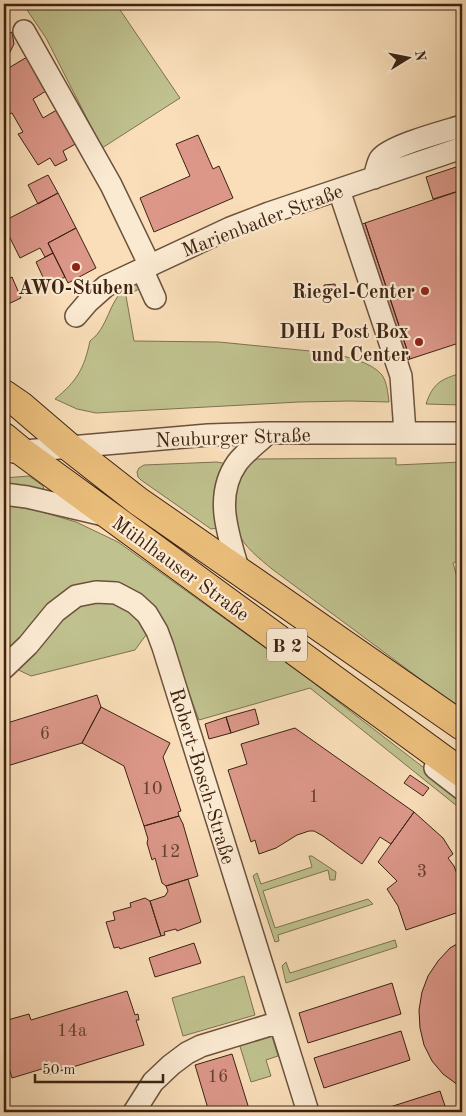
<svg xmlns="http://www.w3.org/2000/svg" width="466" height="1116" font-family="'Old Standard TT',serif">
	<rect width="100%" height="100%" fill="#f9deb9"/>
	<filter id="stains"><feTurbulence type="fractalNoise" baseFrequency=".004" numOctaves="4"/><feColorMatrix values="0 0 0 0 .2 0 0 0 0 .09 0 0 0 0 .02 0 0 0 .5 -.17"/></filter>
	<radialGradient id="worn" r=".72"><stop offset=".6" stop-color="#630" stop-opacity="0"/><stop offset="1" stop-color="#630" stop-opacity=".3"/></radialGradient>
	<path fill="#bfc18e" stroke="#7e7250" d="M23 4H116L180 98 102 148 46 38Z
		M135 283 139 289 126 296 134 341 219 342 330 353C344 356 372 362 382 375 387 382 388 394 389 402L350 401 299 402 96 413 77 409 55 399C77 381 84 369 90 341 108 329 109 300 125 289 128 286 132 285 135 283Z
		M462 373V405L426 404C433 383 441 379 462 373Z
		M396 458V465L462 462V559L453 563 462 595V710L272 569C260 559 244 547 238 532 228 509 233 470 257 459Z
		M217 462 227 464 218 528 211 529 141 480 138 477 137 472 139 468 144 465Z
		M29 476 43 486 44 489 4 485V478Z
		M4 505 36 510 76 522 118 542 306 677 462 797V810L310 688 199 720 178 664 160 627 146 635 135 650 31 676 4 663Z
		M309 856H312L336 872 335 880H330L328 870 263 891 275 928 368 899 373 904 278 935 279 941 275 942 253 876 257 873 261 884 312 867Z
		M395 940 397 947 286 983 282 966 286 962 290 973Z
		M244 976 255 1015 183 1036 172 998Z
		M270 1030 278 1056 266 1060 271 1076 251 1082 238 1040Z"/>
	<path fill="#dc9789" stroke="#3c2313" d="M12 32 14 44 9 54 4 50V36Z
		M27 57 46 91 33 99 43 118 60 108 79 142 63 151 67 160 55 166 50 158 38 165 18 134 23 132 12 113 7 115 4 111V64L7 69Z
		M198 135 213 169 219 166 233 198 154 232 140 198 190 176 176 144Z
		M462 165V190L433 199 426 177Z
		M48 175 58 193 38 204 28 185Z
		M462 190V342L410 359 365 223Z
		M58 193 76 228 48 243 53 253 45 257 40 248 20 258 4 226V221Z
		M365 223 410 359 405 361 360 225Z
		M76 228 96 268 68 283 48 243Z
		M53 253 65 277 47 286 36 262Z
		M12 277 21 298 4 306V281Z
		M335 284 337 295 326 296 324 285Z
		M97 695 101 707 82 743 4 767V724Z
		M101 707 170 743 163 757 181 811 178 812 179 816 144 826 124 766 82 743Z
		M255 709 259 724 231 733 226 717Z
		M226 717 231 733 209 739 205 724Z
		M295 728 414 812 391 844 380 837 362 864 323 836 314 831H309L297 835 276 848 259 854 255 840 251 842 228 770 247 764 241 744Z
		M410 775 429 788 423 796 404 783Z
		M414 812 443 838 453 854 448 858 454 866 462 887V891L457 893 462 911 406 930 398 906 387 889 397 881 378 862Z
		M179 816 183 824 198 876 166 886 162 883 155 858 152 860 147 843 148 839 144 826Z
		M188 879 201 922 177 931 176 929 164 932 165 935 161 936 150 901 165 896 168 891 166 886Z
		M145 898 150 901 161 936 120 949 119 947 114 948 106 922 115 920 113 912 131 907 130 903Z
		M462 941V1088L443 1074 432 1061 424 1045 420 1028 419 1010 422 992 428 976 438 961 450 948Z
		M194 943 201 963 155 977 149 958Z
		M392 983 401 1014 308 1043 299 1013Z
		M127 991 135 1015 138 1014 139 1020H136L144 1045 47 1075 45 1068 12 1078 5 1054 8 1053 7 1049 4 1050V1021L29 1014 31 1020Z
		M401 1031 410 1060 324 1088 314 1058Z
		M232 1054 250 1112H209L195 1065Z
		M440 1091 447 1112H392L390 1107Z"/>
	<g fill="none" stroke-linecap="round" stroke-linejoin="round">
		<g stroke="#6b523c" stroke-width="24">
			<path id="minor" d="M24 31 111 185 150 266
				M374 178C376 172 377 164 380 159 388 146 446 131 462 126
				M339 190 401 376 405 433
				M142 269 155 298
				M76 316 88 302 106 286 230 228 269 213 462 148
				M13 452 208 435 268 433H462
				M4 494 27 497 104 515
				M239 572C229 536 213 497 237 463 245 452 259 442 268 433
				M4 668 28 645 55 612 76 596 96 592 116 593 135 603 147 614 157 631 163 647 308 1112
				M435 768 462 789
				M134 1112 153 1082 171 1065 187 1053 201 1046 280 1022"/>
		</g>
		<g stroke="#3c2313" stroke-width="30">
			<path id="major" d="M4 394 20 405 69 447 138 501 462 726
				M4 437 21 451 462 773"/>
		</g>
		<use href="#minor" stroke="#fbead2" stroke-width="21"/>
		<use href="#major" stroke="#ecbf7c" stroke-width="28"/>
	</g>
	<g fill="#8f2418" stroke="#fbead2" stroke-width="2">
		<circle cx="76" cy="267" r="5"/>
		<circle cx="425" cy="291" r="5"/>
		<circle cx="419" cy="342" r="5"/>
	</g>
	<g text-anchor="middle" stroke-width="4.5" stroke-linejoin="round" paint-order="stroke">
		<g font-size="18" fill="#644030">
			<text x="45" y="739">6</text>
			<text x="152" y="794">10</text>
			<text x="314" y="802">1</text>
			<text x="170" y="857">12</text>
			<text x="422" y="877">3</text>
			<text x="72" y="1036">14a</text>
			<text x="218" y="1082">16</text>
		</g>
		<rect fill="#fbead2" stroke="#755f4c" stroke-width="1" x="267" y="628.5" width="40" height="33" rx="4"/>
		<g font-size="19" font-weight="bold" fill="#3c2313">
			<text x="287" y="652">B 2</text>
		</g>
		<g font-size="20" fill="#3c2313" stroke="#fbead2">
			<text transform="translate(262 220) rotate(-21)" y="7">Marienbader Straße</text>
			<text transform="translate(233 437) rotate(-2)" y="7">Neuburger Straße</text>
			<text transform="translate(181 568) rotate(36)" y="7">Mühlhauser Straße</text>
			<text transform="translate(203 776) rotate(73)" y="7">Robert-Bosch-Straße</text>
		</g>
		<g font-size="20" font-weight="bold" fill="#3c2313" stroke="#fbead2" text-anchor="end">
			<text x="76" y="294" text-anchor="middle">AWO-Stuben</text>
			<text x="415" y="298">Riegel-Center</text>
			<text x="409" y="338">DHL Post Box<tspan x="409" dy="23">und Center</tspan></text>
		</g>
	</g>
	<rect width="466" height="1116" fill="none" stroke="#f9deb9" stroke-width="20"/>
	<rect x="5" y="5" width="456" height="1106" fill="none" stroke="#3c2313" stroke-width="2.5"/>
	<rect x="10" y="10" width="446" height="1096" fill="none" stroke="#3c2313"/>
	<g transform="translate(408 58) rotate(80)" stroke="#fbead2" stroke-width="4" paint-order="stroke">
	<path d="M0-4L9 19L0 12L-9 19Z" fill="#3c2313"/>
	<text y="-8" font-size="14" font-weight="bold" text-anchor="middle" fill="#3c2313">N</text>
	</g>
	<path d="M35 1074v8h128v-8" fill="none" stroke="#3c2313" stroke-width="2.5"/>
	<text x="42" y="1074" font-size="15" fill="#3c2313" stroke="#fbead2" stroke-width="4" paint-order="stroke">50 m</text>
	<rect width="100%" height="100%" filter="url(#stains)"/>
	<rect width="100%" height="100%" fill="url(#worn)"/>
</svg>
